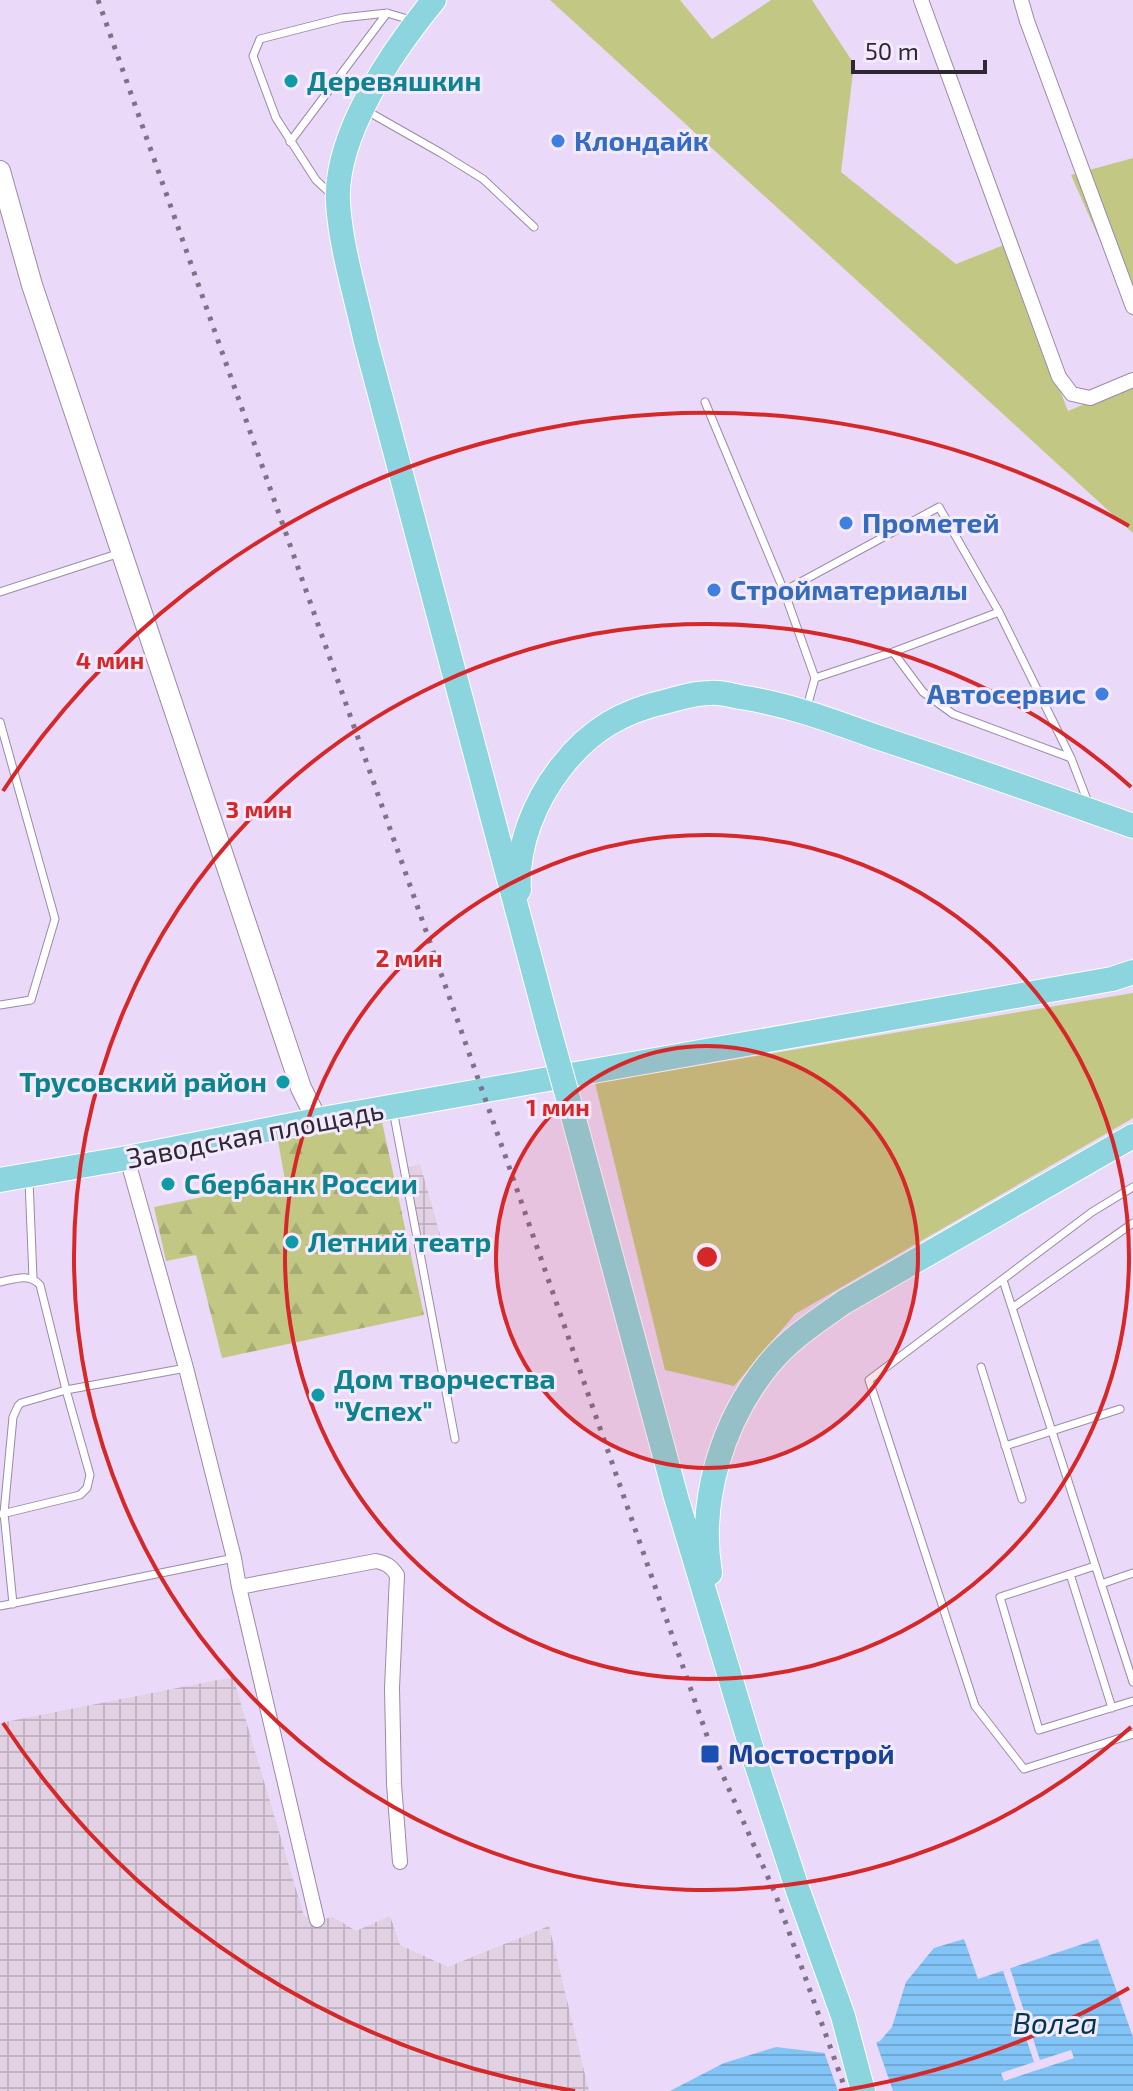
<svg xmlns="http://www.w3.org/2000/svg" width="1133" height="2091" font-family="'Exo 2',sans-serif">
	<defs>
		<pattern id="industrial-grid" width="8" height="8" patternUnits="userSpaceOnUse" patternTransform="scale(2)"><rect width="8" height="8" fill="#e1d1e3"/><path d="M0 4h8M4 0v8" fill="none" stroke="#c1b3c3"/></pattern>
		<pattern id="forest-firs" width="22" height="20" patternUnits="userSpaceOnUse" patternTransform="scale(2)"><rect width="22" height="20" fill="#c2c884"/><path d="M5 1l3.5 6h-7zM16 11l3.5 6h-7z" fill="#a7ac73"/></pattern>
		<pattern id="water-rules" width="6" height="5" patternUnits="userSpaceOnUse" patternTransform="scale(2)"><rect width="6" height="5" fill="#81c4f5"/><path d="M0 2.5h6" fill="none" stroke="#70a8d3"/></pattern>
	</defs>
	<rect width="100%" height="100%" fill="#ead9f9"/>
	<path fill="url(#industrial-grid)" d="M420 1164 441 1238 422 1243 402 1169Z
		M233 1677 304 1916 317 1920 333 1917 356 1931 390 1916 400 1945 448 1967 549 1926 589 2091H0V1723Z"/>
	<path fill="#c2c884" d="M550 0H680L712 39 771 0H812L854 64 841 172 956 264 1004 245 1068 411 1133 384V533Z
		M1133 158V315L1071 175Z
		M1133 993V1118L795 1314 734 1386 665 1370 595 1083Z"/>
	<path fill="url(#forest-firs)" d="M382 1122 424 1315 222 1358 196 1255 166 1261 154 1207 285 1180 278 1141Z"/>
	<path fill="url(#water-rules)" d="M964 1939 978 1979 1098 1939 1133 2037V2091H670L724 2063 776 2047 841 2055 880 2041 892 2027 906 1982 934 1948Z"/>
	<path fill="#ead9f9" d="M1010 1968 1040 2060 1071 2050 1074 2058 1004 2081 1001 2073 1034 2062 1003 1971Z
		M875 2039 893 2091H838L823 2049 840 2051Z"/>
	<g fill="none" stroke-linecap="round" stroke-linejoin="round">
		<g stroke="#9a8aa7" stroke-width="9">
			<path id="lane" d="M367 111 441 153 483 179 534 227
				M290 142 387 13
				M333 196 316 180 276 118 253 56 260 39 342 18 387 13 414 21
				M705 402 784 591 939 507 999 612
				M784 591 815 678 807 707
				M0 592 120 553
				M893 652 923 692 953 714 1071 758
				M815 678 893 652 999 612 1071 758 1089 805
				M0 722 55 919 31 1000 0 1005
				M393 1110 455 1439
				M29 1180 33 1278
				M1133 1187 1092 1212 869 1380 975 1706 1024 1769 1133 1734
				M1003 1280 1133 1682
				M0 1282C15 1279 29 1273 40 1285L66 1390 90 1475 87 1488 80 1495 2 1514
				M1012 1308 1133 1223
				M981 1367 1022 1499
				M1005 1446 1120 1409
				M1095 1566 1000 1597 1039 1730 1133 1701
				M1070 1574 1112 1708
				M1101 1584 1133 1573
				M13 1604 4 1513 13 1417 18 1406 21 1403 66 1390 186 1368
				M0 1606 234 1558"/>
		</g>
		<g stroke="#9a8aa7" stroke-width="16">
			<path id="street" d="M921 0 1059 377 1072 394 1090 398 1133 380
				M1021 0 1027 21 1133 307
				M127 1158 186 1368 234 1558 239 1587 317 1920
				M239 1587 376 1561C386 1563 391 1566 397 1575L392 1688 394 1784 400 1862"/>
		</g>
		<g stroke="#9a8aa7" stroke-width="22">
			<path id="secondary" d="M0 171 32 285 301 1088 317 1120"/>
		</g>
		<g stroke="#fff" stroke-width="26">
			<path id="primary" d="M434 0C393 50 334 135 338 203 341 249 356 296 366 342L548 1026
				M519 890C516 846 535 800 562 766 591 729 623 711 668 701 682 697 696 693 710 693 720 692 730 695 740 697 787 704 830 720 874 736 961 765 1047 795 1133 826
				M578 1134 676 1497 754 1757 796 1885 843 2016 863 2091
				M0 1180 127 1158 317 1120 1112 979 1133 972
				M710 1573C698 1501 722 1422 768 1365 789 1339 817 1321 844 1302L1133 1136"/>
		</g>
		<use href="#lane" stroke="#fff" stroke-width="7"/>
		<use href="#street" stroke="#fff" stroke-width="14"/>
		<use href="#secondary" stroke="#fff" stroke-width="20"/>
		<use href="#primary" stroke="#8cd5df" stroke-width="24"/>
		<path stroke="#7e7287" stroke-width="5" stroke-dasharray="4 8" stroke-linecap="butt" d="M98 0 506 1158 713 1753 775 1893 846 2091"/>
		<g stroke="#fff" stroke-width="26" stroke-linecap="butt">
			<path id="primary-bridge" d="M548 1026 578 1134"/>
		</g>
		<use href="#primary-bridge" stroke="#8cd5df" stroke-width="24"/>
	</g>
	<circle cx="707" cy="1257" r="211" fill="#d62828" fill-opacity=".12"/>
	<g fill="none" stroke="#d62828" stroke-width="4">
		<circle cx="707" cy="1257" r="211"/>
		<circle cx="707" cy="1257" r="422"/>
		<path d="M1131 1727A633 633 0 1 1 1131 787"/>
		<path d="M1129 1988A844 844 0 0 1 839 2091M575 2091A844 844 0 0 1 3 1723M3 791A844 844 0 0 1 1129 526"/>
	</g>
	<g fill="#0f9aa8" stroke="#f4eafd" stroke-width="3">
		<circle cx="291" cy="81" r="8"/>
		<circle cx="283" cy="1082" r="8"/>
		<circle cx="168" cy="1184" r="8"/>
		<circle cx="292" cy="1242" r="8"/>
		<circle cx="318" cy="1395" r="8"/>
	</g>
	<g fill="#3f7fe0" stroke="#f4eafd" stroke-width="3">
		<circle cx="558" cy="141" r="8"/>
		<circle cx="846" cy="523" r="8"/>
		<circle cx="714" cy="590" r="8"/>
		<circle cx="1102" cy="694" r="8"/>
	</g>
	<rect fill="#1a4fb4" stroke="#f4eafd" stroke-width="3" x="700" y="1744" width="20" height="20" rx="4"/>
	<g text-anchor="middle" stroke-width="6" stroke-linejoin="round" paint-order="stroke">
		<g font-size="28" font-weight="bold" fill="#0d838f" stroke="#f4eafd" text-anchor="start">
			<text x="307" y="91">Деревяшкин</text>
			<text x="267" y="1092" text-anchor="end">Трусовский район</text>
			<text x="184" y="1194">Сбербанк России</text>
			<text x="308" y="1252">Летний театр</text>
			<text x="334" y="1389">Дом творчества<tspan x="334" dy="32">"Успех"</tspan></text>
		</g>
		<g font-size="28" font-weight="bold" fill="#366cbe" stroke="#f4eafd" text-anchor="start">
			<text x="574" y="151">Клондайк</text>
			<text x="862" y="533">Прометей</text>
			<text x="730" y="600">Стройматериалы</text>
			<text x="1086" y="704" text-anchor="end">Автосервис</text>
		</g>
		<g font-size="28" fill="#2f2834" stroke="#f4eafd">
			<text transform="translate(255 1134) rotate(-11)" y="10">Заводская площадь</text>
		</g>
		<g font-size="28" font-weight="bold" fill="#164399" stroke="#f4eafd" text-anchor="start">
			<text x="728" y="1764">Мостострой</text>
		</g>
		<g font-size="30" font-style="italic" fill="#003655" stroke="#f4eafd">
			<text x="1055" y="2034">Волга</text>
		</g>
	</g>
	<circle cx="707" cy="1257" r="12" fill="#d62828" stroke="#f4eafd" stroke-width="4"/>
	<g font-size="24" text-anchor="middle" font-weight="bold" fill="#d62828" stroke="#f4eafd" stroke-width="6" stroke-linejoin="round" paint-order="stroke">
		<text x="110" y="669">4 мин</text>
		<text x="259" y="818">3 мин</text>
		<text x="409" y="967">2 мин</text>
		<text x="558" y="1116">1 мин</text>
	</g>
	<path d="M853 60v12h132v-12" fill="none" stroke="#2f2834" stroke-width="4"/>
	<text x="865" y="60" font-size="24" fill="#2f2834" stroke="#f4eafd" stroke-width="6" paint-order="stroke">50 m</text>
</svg>
